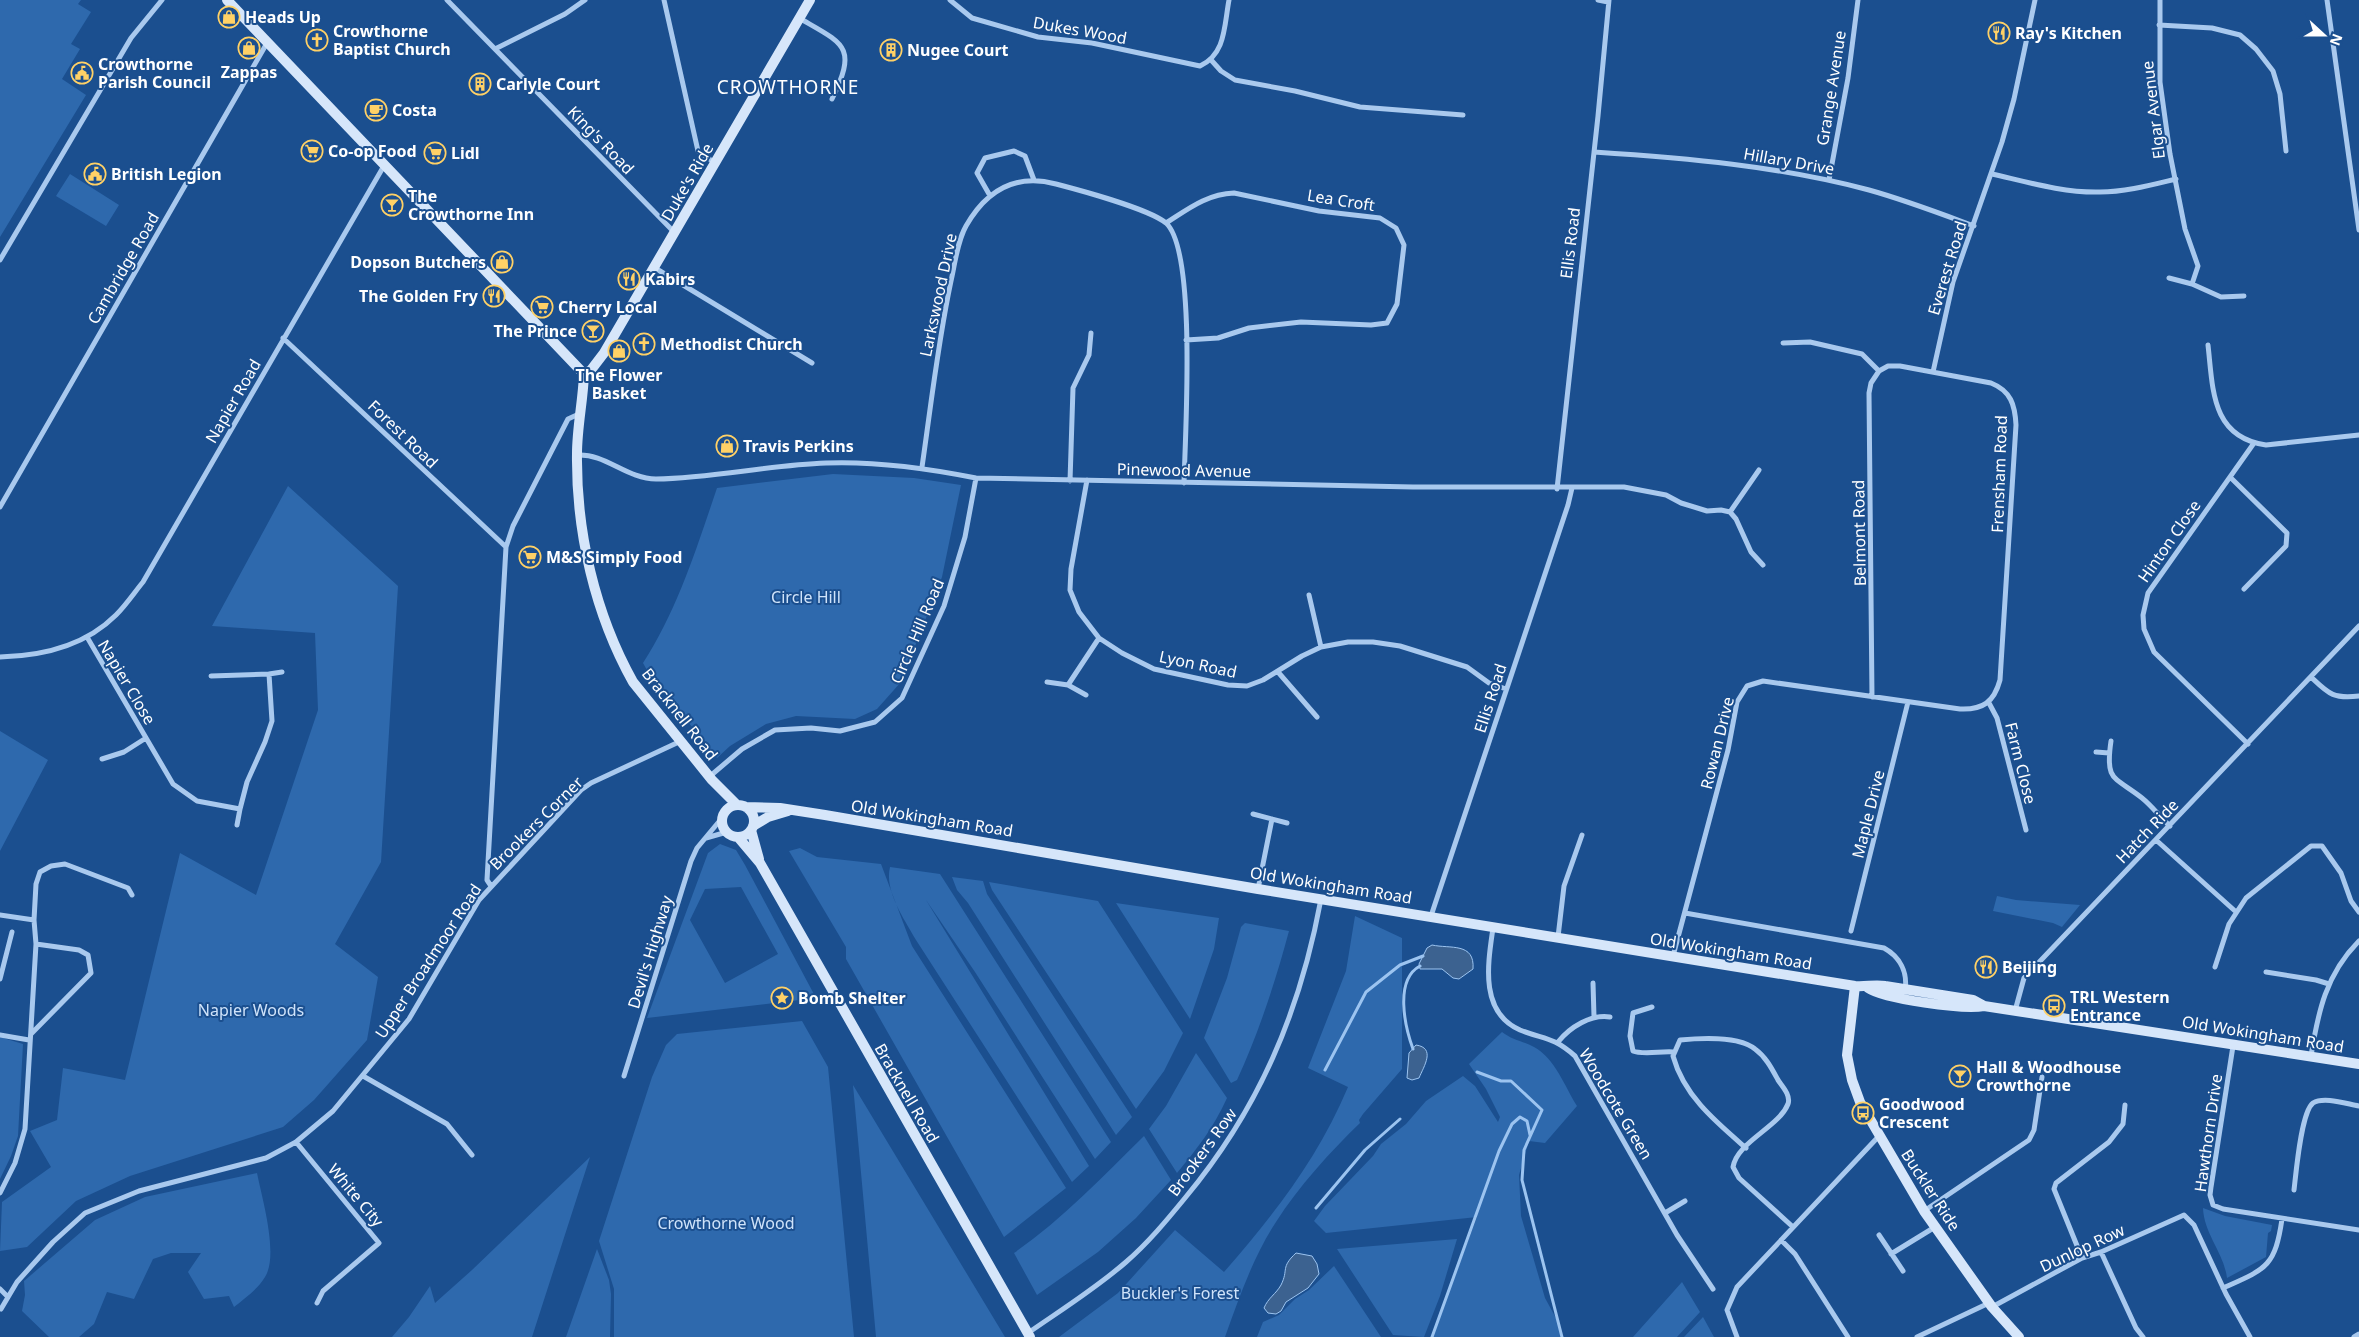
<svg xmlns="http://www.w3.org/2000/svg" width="2359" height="1337" font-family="'Noto Sans',sans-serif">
	<rect width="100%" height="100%" fill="#1b4f8f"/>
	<path fill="#2e69ad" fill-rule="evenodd" d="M0 0H81L78 4 91 12 71 44 80 49 62 79 86 95 0 237Z
		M70 174 119 205 106 226 56 196Z
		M833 474 914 478 961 485 942 577 901 682 877 709 855 719 796 716 766 724 730 746 717 758 648 672 643 663C677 611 697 547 717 488Z
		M288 486 398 586 381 862 335 944 378 977 367 1040 314 1100 283 1127 130 1176 76 1201 27 1247 0 1251 2 1202 51 1167 30 1131 57 1120 63 1068 125 1080 180 853 256 895 318 710 315 633 212 626Z
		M0 731 48 760 0 851Z
		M720 844 736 850 745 865 816 998 647 1018 708 853ZM741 887 778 954 725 983 690 920 705 889Z
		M800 848 817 857 881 864 912 946 1066 1188 1004 1237 846 959V947L789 851Z
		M890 867 940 874 1111 1142 1095 1159 975 972 926 900 1089 1166 1072 1182 916 940C905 920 884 891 890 867Z
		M952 877 983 881 987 894 1132 1117 1116 1135 968 903 957 890Z
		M989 882 1098 901 1183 1033 1164 1071 1136 1109 992 890Z
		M1997 896 2016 900 2080 905 2062 927 2053 923 1993 911Z
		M1116 903 1219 918 1214 949 1190 1019Z
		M1355 916 1402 938V1069L1363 1114 1359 1120 1360 1123C1330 1152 1299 1186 1276 1222 1253 1257 1239 1298 1225 1337H1059L1118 1293 1175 1230 1224 1272C1275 1213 1317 1160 1348 1087L1308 1068 1346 971Z
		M1245 923 1289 931C1275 983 1259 1032 1237 1080L1231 1083 1204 1038 1227 978 1241 927Z
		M802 1021 828 1067 854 1337H614V1289L599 1241 652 1077 666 1045 677 1034Z
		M1502 1032C1512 1040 1523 1041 1534 1047 1555 1058 1565 1087 1577 1106L1545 1143 1529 1141 1519 1175 1521 1216 1545 1298 1557 1320 1561 1337H1432L1477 1217 1326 1233 1314 1221 1325 1206 1373 1156 1381 1144 1406 1124 1426 1101 1463 1076 1475 1086 1498 1122 1500 1117 1486 1089 1469 1064Z
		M0 1037 23 1044 18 1136 11 1156 0 1179Z
		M1196 1053 1227 1098C1214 1127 1197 1149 1177 1173L1149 1129 1166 1106Z
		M853 1085 1005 1337H876Z
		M1144 1136 1171 1180 1136 1218 1098 1252 1037 1295 1014 1253C1063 1219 1102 1177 1144 1136Z
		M590 1157 532 1337H392L409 1317 430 1286 435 1303 472 1270Z
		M257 1173C262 1198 279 1255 265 1277 258 1289 245 1298 234 1307L229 1296 204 1299 188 1272 201 1253H171L153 1259 134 1299 107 1292 94 1324 79 1337H49L22 1311 25 1295 24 1281 95 1220 145 1197Z
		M2203 1208 2225 1216 2272 1225 2271 1231 2268 1233 2266 1257 2227 1278C2224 1253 2204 1234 2203 1208Z
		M1457 1239 1440 1296 1424 1337 1393 1335 1337 1249Z
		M597 1249 609 1280 611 1294 610 1337H566Z
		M1334 1266 1381 1337H1257L1263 1322 1279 1315 1295 1299 1309 1290Z
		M1682 1282 1700 1312 1677 1337H1633Z
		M1703 1317 1714 1337H1684Z"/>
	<path fill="#3c6290" stroke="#9cc4f0" d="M1432 945C1450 949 1475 942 1473 969L1459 979 1453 978 1442 969H1420L1419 964 1427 948Z
		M1416 1045C1436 1048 1424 1066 1419 1078L1412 1080 1407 1078 1409 1053Z
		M1296 1253 1312 1256 1317 1264 1319 1274 1308 1288 1286 1302 1281 1311 1276 1314 1268 1313 1264 1308C1268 1298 1276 1294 1281 1285 1289 1269 1280 1268 1296 1253Z"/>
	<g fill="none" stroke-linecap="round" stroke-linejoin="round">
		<path stroke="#9cc4f0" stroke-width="3" d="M1413 1049C1405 1027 1394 980 1420 966
			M1325 1070 1366 992 1400 965 1423 956
			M1477 1072 1501 1081H1511L1542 1110 1524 1150 1522 1180 1562 1337
			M1316 1208 1365 1150 1400 1119
			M1432 1337 1499 1151 1512 1124 1520 1117 1527 1121 1530 1135"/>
		<path stroke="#a9c9ee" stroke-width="5" d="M447 0 675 233
			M664 0 698 151 715 163
			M950 0 972 18 1038 37 1092 43 1200 66C1226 54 1224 26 1229 0
			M1598 0 1608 2
			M2160 0V82L2170 154 2185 229 2198 266 2192 284
			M2327 0 2359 230
			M799 18C844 44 858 46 832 99
			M2159 25 2212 28 2240 35 2256 49 2273 71 2280 94 2286 151
			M495 49 565 14 585 0
			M1212 61 1221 71 1235 80 1295 91 1360 107 1463 115
			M1594 152C1686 158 1779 166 1869 190 1905 200 1939 213 1974 226
			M1992 174C2027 182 2064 193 2100 192 2125 192 2151 185 2176 179
			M1829 180 1848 78 1858 0
			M989 194 977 173 985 158 1014 151 1025 156 1034 180
			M1166 223C1188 209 1207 194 1234 193L1319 211 1380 218 1396 228 1404 245 1397 304 1387 323 1371 325 1301 322 1249 328 1218 338 1186 340
			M0 260 131 38 162 0
			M655 268 812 363
			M2169 278 2192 284 2221 297 2244 296
			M283 338 506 547
			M1783 343 1810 342 1862 354 1879 371
			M2208 345C2213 389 2211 437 2266 445L2359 435
			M1933 372 1953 282 2002 142 2014 99 2035 0
			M577 455C605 453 627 479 656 479 713 478 769 465 826 463 877 461 926 468 976 478L1413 487H1624L1666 495 1681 503 1707 511 1721 510 1730 512 1736 519 1751 552 1763 565
			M922 467C931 405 938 342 951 281 955 264 957 242 966 226 986 191 1015 173 1056 184 1079 190 1149 209 1166 223 1197 251 1185 437 1184 483
			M2230 477 2287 533 2286 546 2244 589
			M1087 480 1071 569 1070 590 1079 612 1099 638 1122 653 1154 669 1228 685 1247 686 1263 680 1302 656 1321 647 1348 642H1373L1400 646 1467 667 1489 683 1506 689
			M1070 481 1073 388 1089 355 1091 333
			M1557 489 1598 116 1609 0
			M0 507 267 43
			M1730 512 1759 470
			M1309 595 1321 647
			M87 637 173 784 197 801 240 809 247 782 265 742 272 721 269 674 211 676
			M0 657C43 656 85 646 116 615 126 605 134 593 143 582L385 164
			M1278 672 1317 717
			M269 674 282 672
			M2311 677C2329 694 2333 699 2359 696
			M1047 682 1068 685 1086 695
			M1068 685 1099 638
			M1872 697 1869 393 1871 383 1879 371
			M1989 703 1997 718 2026 830
			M2111 741C2105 782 2114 776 2142 798 2152 806 2160 817 2170 826
			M2248 744 2154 652 2144 629 2143 615 2148 593 2254 443
			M2096 752 2109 753
			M102 759 124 752 146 738
			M709 777 742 749 775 730 811 728 840 731 875 722 902 698 944 606 965 537 976 478
			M1253 814 1287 823
			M237 825 240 809
			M706 838 727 832
			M2156 840 2235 911
			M491 886 487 880 506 547 513 526 568 419 579 414
			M1258 889 1272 819
			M1685 913 1884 948C1900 957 1908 972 1905 991
			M0 915 34 920 36 944 25 1129 15 1163 0 1193
			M1431 916 1568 505 1572 488
			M34 920 36 884 40 872 51 866 65 864 128 888 132 895
			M1493 928C1488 963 1479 1012 1520 1030 1545 1040 1552 1036 1575 1056L1677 1235 1713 1289
			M1851 931 1908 702
			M1558 937 1564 886 1582 835
			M1673 956 1728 750 1737 702 1747 686 1763 681 1960 709C1983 710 1994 702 2000 680L2016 425C2015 405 2011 391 1991 383L1900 366H1888L1879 371
			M2215 967 2229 924 2246 898 2311 846H2322L2341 873 2351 901 2359 912
			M2266 972 2316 980 2329 984
			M0 979 12 932
			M1593 983 1594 1017
			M1652 1007 1633 1013 1630 1036 1633 1051C1642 1055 1662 1051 1673 1052
			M2015 1011 2024 978 2359 626
			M31 1034 91 973 88 955 79 950 36 944
			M0 1035 29 1040
			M1558 1042C1570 1027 1591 1014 1610 1017
			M2233 1046 2211 1187 2210 1195 2213 1205 2223 1209 2359 1230
			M2311 1056C2318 1012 2326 974 2359 941
			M363 1076 447 1124 472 1155
			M624 1076 691 861 697 848 722 818
			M296 1142 379 1243 323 1291 317 1303
			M1746 1148C1716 1122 1684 1096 1673 1056L1680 1040C1700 1038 1739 1036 1755 1049 1766 1057 1772 1069 1778 1080 1782 1086 1791 1095 1788 1104 1779 1127 1737 1142 1733 1167L1739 1178 1793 1227
			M2294 1190C2296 1174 2301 1112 2313 1103 2324 1096 2347 1104 2359 1106
			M1924 1211 2029 1140 2034 1130 2042 1077
			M1665 1213 1685 1201
			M1879 1235 1903 1271
			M1781 1240 1795 1254 1848 1337
			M2101 1252 2136 1328 2143 1337
			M1891 1254 1935 1227
			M2082 1258 2054 1189 2056 1183 2109 1142 2123 1124 2125 1105
			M2223 1288C2266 1269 2275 1267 2282 1219
			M0 1289 7 1296
			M1992 1307 2082 1258 2101 1252 2184 1215 2194 1225 2226 1294 2250 1337
			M1 1309 17 1282 53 1242 85 1213 139 1191 266 1158 296 1142 333 1111 409 1019 479 900 581 790 591 783 681 741
			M1028 1333C1061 1310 1095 1289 1126 1262 1148 1243 1167 1220 1185 1198 1259 1109 1300 1012 1321 899
			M1737 1337 1727 1310 1737 1287 1879 1136
			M1917 1337 1989 1303
			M2354 1337 2359 1334"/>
		<path stroke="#d6e6fa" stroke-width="10" d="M227 0 584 374
			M584 374C583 401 577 427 577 454 576 532 595 614 633 682L712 780 737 805
			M584 374 591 370 604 353 810 0
			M722 821a16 16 0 1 1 32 0a16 16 0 1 1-32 0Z
			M746 807 780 808 825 815 1258 889 1855 986C1866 987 1875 984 1885 986L1973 1000 1984 1006 2359 1064
			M753 826 768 817 788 811
			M751 830 759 859
			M738 837 760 863 1030 1337
			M1855 986 1847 1055 1852 1080 1860 1102 1924 1211 1992 1307 2019 1337
			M1868 988C1884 999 1964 1010 1984 1006"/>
	</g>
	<defs>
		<g id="shop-ring" transform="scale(1.125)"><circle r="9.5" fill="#1b4f8f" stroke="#ffd166" stroke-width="1.5"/><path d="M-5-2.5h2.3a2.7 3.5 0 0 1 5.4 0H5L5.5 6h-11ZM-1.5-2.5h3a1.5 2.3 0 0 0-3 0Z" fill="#ffd166"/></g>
		<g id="restaurant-ring" transform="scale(1.125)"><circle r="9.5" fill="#1b4f8f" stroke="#ffd166" stroke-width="1.5"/><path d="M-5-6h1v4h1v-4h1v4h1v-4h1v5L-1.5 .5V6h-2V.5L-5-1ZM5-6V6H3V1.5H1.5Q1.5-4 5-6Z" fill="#ffd166"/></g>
		<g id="church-ring" transform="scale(1.125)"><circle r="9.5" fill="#1b4f8f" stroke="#ffd166" stroke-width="1.5"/><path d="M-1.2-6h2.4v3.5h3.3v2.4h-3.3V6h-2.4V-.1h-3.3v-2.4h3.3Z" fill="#ffd166"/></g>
		<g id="building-ring" transform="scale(1.125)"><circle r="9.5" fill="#1b4f8f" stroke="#ffd166" stroke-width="1.5"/><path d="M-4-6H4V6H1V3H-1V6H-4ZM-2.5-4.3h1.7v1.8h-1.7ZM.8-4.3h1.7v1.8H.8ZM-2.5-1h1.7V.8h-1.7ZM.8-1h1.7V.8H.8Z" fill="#ffd166"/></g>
		<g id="civic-ring" transform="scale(1.125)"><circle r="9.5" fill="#1b4f8f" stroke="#ffd166" stroke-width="1.5"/><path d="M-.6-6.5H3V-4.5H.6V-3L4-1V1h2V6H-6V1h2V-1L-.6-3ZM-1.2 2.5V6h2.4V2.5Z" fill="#ffd166"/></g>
		<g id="cafe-ring" transform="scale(1.125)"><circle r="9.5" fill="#1b4f8f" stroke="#ffd166" stroke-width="1.5"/><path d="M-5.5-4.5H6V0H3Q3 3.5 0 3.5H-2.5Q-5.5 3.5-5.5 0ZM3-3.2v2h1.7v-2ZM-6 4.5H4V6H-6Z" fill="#ffd166"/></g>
		<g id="supermarket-ring" transform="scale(1.125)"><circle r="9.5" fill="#1b4f8f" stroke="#ffd166" stroke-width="1.5"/><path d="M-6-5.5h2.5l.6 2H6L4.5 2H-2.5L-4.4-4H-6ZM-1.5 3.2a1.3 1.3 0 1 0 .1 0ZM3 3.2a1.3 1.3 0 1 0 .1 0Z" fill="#ffd166"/></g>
		<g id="bar-ring" transform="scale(1.125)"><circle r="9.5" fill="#1b4f8f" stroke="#ffd166" stroke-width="1.5"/><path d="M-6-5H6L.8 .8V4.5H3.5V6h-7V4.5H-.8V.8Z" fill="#ffd166"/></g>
		<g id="sight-ring" transform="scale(1.125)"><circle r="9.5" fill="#1b4f8f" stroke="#ffd166" stroke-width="1.5"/><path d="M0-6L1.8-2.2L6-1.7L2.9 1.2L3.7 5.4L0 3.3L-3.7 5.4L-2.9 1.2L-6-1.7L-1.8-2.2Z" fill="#ffd166"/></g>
		<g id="bus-ring" transform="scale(1.125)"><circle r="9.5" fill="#1b4f8f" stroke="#ffd166" stroke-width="1.5"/><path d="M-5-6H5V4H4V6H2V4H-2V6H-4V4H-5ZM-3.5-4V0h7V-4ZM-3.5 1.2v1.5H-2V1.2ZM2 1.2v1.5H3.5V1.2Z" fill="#ffd166"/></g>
	</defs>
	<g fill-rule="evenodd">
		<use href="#shop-ring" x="229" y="17"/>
		<use href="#restaurant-ring" x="1999" y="33"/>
		<use href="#church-ring" x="317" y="40"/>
		<use href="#shop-ring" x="249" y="48"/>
		<use href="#building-ring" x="891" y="50"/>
		<use href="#civic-ring" x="82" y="73"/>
		<use href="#building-ring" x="480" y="84"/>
		<use href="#cafe-ring" x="376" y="110"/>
		<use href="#supermarket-ring" x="312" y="151"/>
		<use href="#supermarket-ring" x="435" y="153"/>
		<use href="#civic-ring" x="95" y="174"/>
		<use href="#bar-ring" x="392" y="205"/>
		<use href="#shop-ring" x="502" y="262"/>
		<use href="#restaurant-ring" x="629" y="279"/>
		<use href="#restaurant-ring" x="494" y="296"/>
		<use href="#supermarket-ring" x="542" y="307"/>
		<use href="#bar-ring" x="593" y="331"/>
		<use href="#church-ring" x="644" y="344"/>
		<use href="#shop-ring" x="619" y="351"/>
		<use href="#shop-ring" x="727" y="446"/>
		<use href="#supermarket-ring" x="530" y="557"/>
		<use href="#restaurant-ring" x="1986" y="967"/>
		<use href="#sight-ring" x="782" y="998"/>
		<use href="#bus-ring" x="2054" y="1006"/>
		<use href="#bar-ring" x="1960" y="1076"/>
		<use href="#bus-ring" x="1863" y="1113"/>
	</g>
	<g text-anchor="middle" stroke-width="4" stroke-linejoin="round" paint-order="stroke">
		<g font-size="16" font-weight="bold" fill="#fff" stroke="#1b4f8f" text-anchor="start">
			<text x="245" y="23">Heads Up</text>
			<text x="333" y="37">Crowthorne<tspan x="333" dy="18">Baptist Church</tspan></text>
			<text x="2015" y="39">Ray's Kitchen</text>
			<text x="907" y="56">Nugee Court</text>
			<text x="98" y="70">Crowthorne<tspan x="98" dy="18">Parish Council</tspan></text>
			<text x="249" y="78" text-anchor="middle">Zappas</text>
			<text x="496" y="90">Carlyle Court</text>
			<text x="392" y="116">Costa</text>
			<text x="328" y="157">Co-op Food</text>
			<text x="451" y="159">Lidl</text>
			<text x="111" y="180">British Legion</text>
			<text x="408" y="202">The<tspan x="408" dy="18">Crowthorne Inn</tspan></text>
			<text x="486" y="268" text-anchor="end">Dopson Butchers</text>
			<text x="645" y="285">Kabirs</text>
			<text x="478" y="302" text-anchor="end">The Golden Fry</text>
			<text x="558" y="313">Cherry Local</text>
			<text x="577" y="337" text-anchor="end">The Prince</text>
			<text x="660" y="350">Methodist Church</text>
			<text x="619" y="381" text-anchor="middle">The Flower<tspan x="619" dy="18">Basket</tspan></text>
			<text x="743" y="452">Travis Perkins</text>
			<text x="546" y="563">M&amp;S Simply Food</text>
			<text x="2002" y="973">Beijing</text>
			<text x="2070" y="1003">TRL Western<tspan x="2070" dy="18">Entrance</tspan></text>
			<text x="798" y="1004">Bomb Shelter</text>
			<text x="1976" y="1073">Hall &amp; Woodhouse<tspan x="1976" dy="18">Crowthorne</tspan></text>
			<text x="1879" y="1110">Goodwood<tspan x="1879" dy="18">Crescent</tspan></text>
		</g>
		<g font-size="16" fill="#fff" stroke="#1b4f8f">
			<text transform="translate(1080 30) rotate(10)" y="6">Dukes Wood</text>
			<text transform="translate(1831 88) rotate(-81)" y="6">Grange Avenue</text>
			<text transform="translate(2153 110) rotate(-97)" y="6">Elgar Avenue</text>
			<text transform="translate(601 140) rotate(46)" y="6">King's Road</text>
			<text transform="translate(1789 161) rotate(10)" y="6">Hillary Drive</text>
			<text transform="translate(687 182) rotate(-60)" y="6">Duke's Ride</text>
			<text transform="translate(1341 200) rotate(9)" y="6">Lea Croft</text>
			<text transform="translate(1570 243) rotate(-83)" y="6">Ellis Road</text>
			<text transform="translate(123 268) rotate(-60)" y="6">Cambridge Road</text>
			<text transform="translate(1947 268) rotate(-73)" y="6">Everest Road</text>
			<text transform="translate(938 295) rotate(-78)" y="6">Larkswood Drive</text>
			<text transform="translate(233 401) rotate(-60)" y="6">Napier Road</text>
			<text transform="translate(403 434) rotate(44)" y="6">Forest Road</text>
			<text transform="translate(1184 470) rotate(1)" y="6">Pinewood Avenue</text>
			<text transform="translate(1999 474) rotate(-88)" y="6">Frensham Road</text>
			<text transform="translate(1859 533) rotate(-91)" y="6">Belmont Road</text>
			<text transform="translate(2169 541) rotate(-55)" y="6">Hinton Close</text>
			<text transform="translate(917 631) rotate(-67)" y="6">Circle Hill Road</text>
			<text transform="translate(1198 664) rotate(12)" y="6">Lyon Road</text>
			<text transform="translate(127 682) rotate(59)" y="6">Napier Close</text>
			<text transform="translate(1490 698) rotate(-72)" y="6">Ellis Road</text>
			<text transform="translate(680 714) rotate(52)" y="6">Bracknell Road</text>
			<text transform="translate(1717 743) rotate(-76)" y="6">Rowan Drive</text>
			<text transform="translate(2021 763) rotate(76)" y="6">Farm Close</text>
			<text transform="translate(1868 814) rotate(-76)" y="6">Maple Drive</text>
			<text transform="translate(932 818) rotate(9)" y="6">Old Wokingham Road</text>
			<text transform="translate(536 823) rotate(-45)" y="6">Brookers Corner</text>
			<text transform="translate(2147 831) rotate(-46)" y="6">Hatch Ride</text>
			<text transform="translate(1331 885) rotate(9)" y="6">Old Wokingham Road</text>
			<text transform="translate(1731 951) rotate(9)" y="6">Old Wokingham Road</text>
			<text transform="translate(650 952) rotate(-73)" y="6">Devil's Highway</text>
			<text transform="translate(428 961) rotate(-57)" y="6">Upper Broadmoor Road</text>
			<text transform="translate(2263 1034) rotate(9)" y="6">Old Wokingham Road</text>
			<text transform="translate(907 1093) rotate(60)" y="6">Bracknell Road</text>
			<text transform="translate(1616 1104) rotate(59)" y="6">Woodcote Green</text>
			<text transform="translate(2208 1133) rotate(-82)" y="6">Hawthorn Drive</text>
			<text transform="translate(1202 1152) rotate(-54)" y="6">Brookers Row</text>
			<text transform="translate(1931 1190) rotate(57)" y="6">Buckler Ride</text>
			<text transform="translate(356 1195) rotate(50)" y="6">White City</text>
			<text transform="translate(2082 1248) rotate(-25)" y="6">Dunlop Row</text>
		</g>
		<g font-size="16" fill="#cfe3fa" stroke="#1b4f8f">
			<text x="806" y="603">Circle Hill</text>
			<text x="251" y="1016">Napier Woods</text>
			<text x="726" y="1229">Crowthorne Wood</text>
			<text x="1180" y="1299">Buckler's Forest</text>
		</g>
		<g font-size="19" letter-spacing="1" fill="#fff" stroke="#1b4f8f">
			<text x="788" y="94">CROWTHORNE</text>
		</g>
	</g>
	<g transform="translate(2324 35) rotate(111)" stroke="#1b4f8f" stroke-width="4" paint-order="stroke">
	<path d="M0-4L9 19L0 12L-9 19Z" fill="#ffffff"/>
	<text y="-8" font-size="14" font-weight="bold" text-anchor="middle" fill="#ffffff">N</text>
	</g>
</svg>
